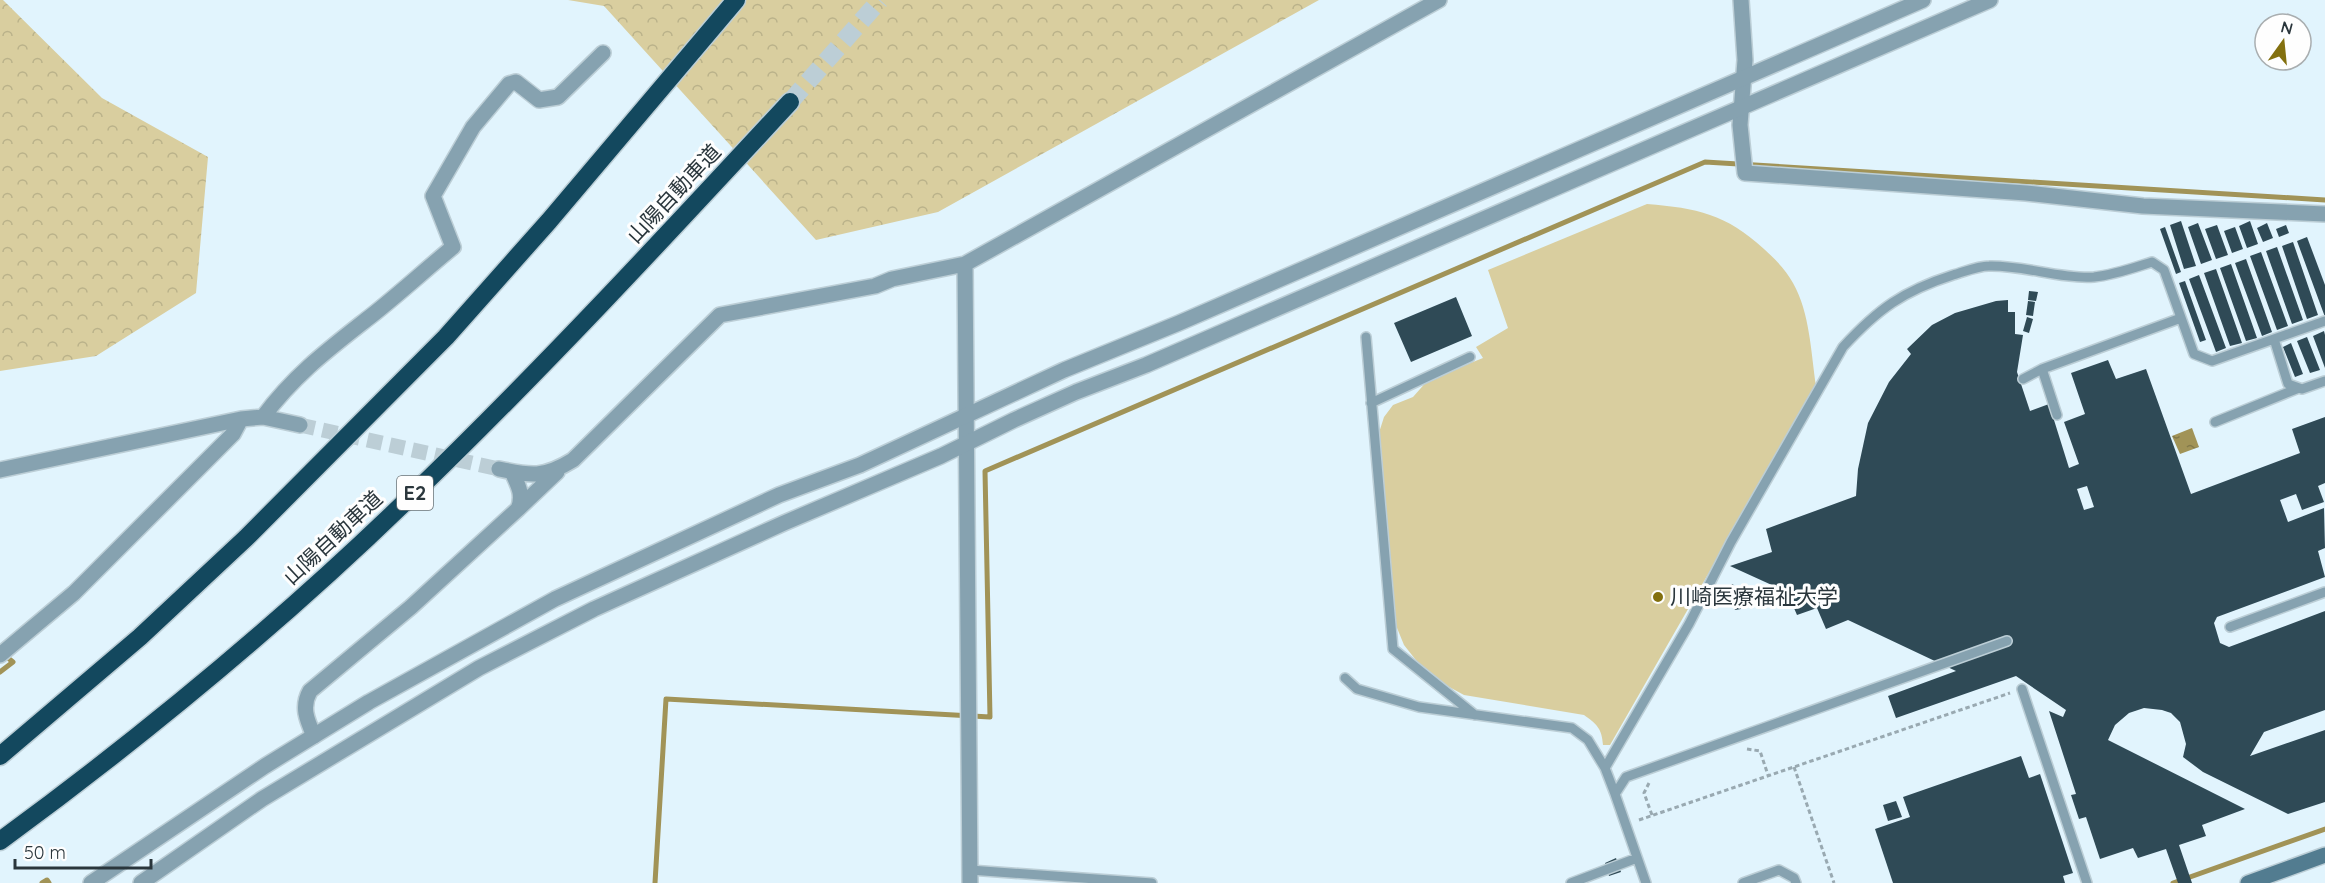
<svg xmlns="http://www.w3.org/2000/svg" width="2325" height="883" font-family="Quicksand,'Noto Sans JP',sans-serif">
	<defs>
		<pattern id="forest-crowns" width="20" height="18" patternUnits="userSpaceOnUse" patternTransform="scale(1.5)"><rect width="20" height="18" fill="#d9ce9f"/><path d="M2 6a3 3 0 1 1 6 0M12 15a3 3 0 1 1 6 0" fill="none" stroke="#bab28a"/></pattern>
		<pattern id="water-ripples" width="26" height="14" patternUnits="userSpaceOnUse" patternTransform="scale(1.5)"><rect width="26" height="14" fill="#a19357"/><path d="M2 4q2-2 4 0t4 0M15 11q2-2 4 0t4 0" fill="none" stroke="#837949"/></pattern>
	</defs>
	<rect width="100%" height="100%" fill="#e1f4fd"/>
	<path fill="url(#forest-crowns)" d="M0 0H3L102 98 208 157 196 293 96 356 0 371Z
		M568 0H1319L938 212 816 240 604 6Z"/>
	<path fill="#d9ce9f" d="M1647 204C1697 208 1726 214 1764 249 1775 259 1786 270 1793 283 1810 313 1811 353 1816 386L1610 745H1603C1602 729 1597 724 1584 715L1464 695 1440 682 1419 664 1404 645 1395 623 1377 439 1384 417 1393 405 1413 397 1428 380 1483 358 1476 347 1508 328 1488 270Z"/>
	<path fill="url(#water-ripples)" d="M2192 428 2199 447 2180 454 2172 436Z"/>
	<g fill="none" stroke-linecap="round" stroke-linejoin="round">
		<path stroke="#a19357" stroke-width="5" d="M0 672 13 662 8 658
			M42 883 47 880 49 883
			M655 883 666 699 990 717 985 471 1705 162 2325 200
			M2173 883 2325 829"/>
	</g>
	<path fill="#2f4a56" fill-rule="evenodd" d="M2181 221 2196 266 2184 269 2170 225Z
		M2250 221 2258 244 2247 248 2239 226Z
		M2198 223 2212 260 2201 264 2188 227Z
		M2267 223 2273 238 2263 242 2257 228Z
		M2217 225 2228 255 2216 259 2205 229Z
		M2286 225 2289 233 2279 237 2276 229Z
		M2165 227 2181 272 2176 274 2160 229Z
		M2235 227 2243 249 2232 253 2224 231Z
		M2307 237 2325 285V317L2297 241Z
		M2293 242 2318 315 2307 319 2282 246Z
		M2277 247 2303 320 2292 324 2266 251Z
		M2261 252 2288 326 2277 330 2250 256Z
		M2246 259 2272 332 2262 336 2235 263Z
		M2231 264 2257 338 2246 341 2220 268Z
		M2216 269 2242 343 2230 346 2204 273Z
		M2199 275 2226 348 2216 352 2189 279Z
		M2185 281 2206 340 2200 342 2179 283Z
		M2029 291 2038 292 2036 301 2028 300Z
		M1456 297 1472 336 1411 362 1394 323Z
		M2008 300V312H2015V334L2023 335 2017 372 2030 411 2049 404 2069 468 2079 464 2064 422 2085 414 2071 373 2108 360 2116 379 2146 369 2191 494 2300 453 2292 429 2325 417V483L2318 486 2324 502 2302 510 2296 494 2280 500 2288 522 2324 508 2325 548 2318 551 2325 577 2217 617 2214 623 2220 643 2229 647 2325 611V710L2264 732 2250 756 2325 730V802L2288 814 2203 772 2183 757 2186 744 2180 722 2171 713 2162 710 2144 708 2129 713 2115 725 2108 740 2245 809 2202 825 2206 836 2179 845 2192 883H2178L2166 849 2138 858 2133 848 2100 859 2086 817 2079 819 2071 795 2076 794 2049 711 2063 717 2066 710 2016 676 1896 718 1888 696 1956 671 1848 620 1826 629 1817 608 1797 615 1787 592 1730 566 1772 552 1766 529 1856 496 1858 469 1868 423 1889 382 1911 354 1907 349 1932 325 1955 313 1996 301ZM2087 486 2094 507 2084 510 2077 489Z
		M2028 301 2035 302 2033 316 2026 315Z
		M2027 317 2033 319 2029 333 2023 331Z
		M2324 331 2325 335V368L2313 336Z
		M2307 337 2320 370 2310 373 2297 341Z
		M2291 343 2303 374 2295 377 2283 347Z
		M1733 584 1741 609 1735 610 1727 587Z
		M2021 756 2029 778 2040 774 2073 873 2063 876 2065 883H1893L1875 829 1910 817 1903 797Z
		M1896 801 1902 817 1888 821 1883 805Z
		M1616 858 1621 872 1609 876 1605 863Z"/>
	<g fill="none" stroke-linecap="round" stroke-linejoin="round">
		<path stroke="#bcced6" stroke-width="15" stroke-dasharray="15 8" stroke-linecap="butt" d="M300 425 499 469"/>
		<path stroke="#bcced6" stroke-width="18" stroke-dasharray="18 9" stroke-linecap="butt" d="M790 102 880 0"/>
		<g stroke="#bcced6" stroke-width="12">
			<path id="service" d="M1366 337 1393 649 1475 715
				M2274 339 2288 384 2302 389 2325 381
				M2042 369 2057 415
				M2023 379 2042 369 2181 318
				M1371 403 1470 357
				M2215 422 2299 388
				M2230 627 2325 592
				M1345 678 1357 689 1419 707 1572 728 1588 740 1605 768 1615 794
				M2022 689 2087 883
				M1605 768 1689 624 1731 542 1843 347C1878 309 1903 291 1953 275 1964 272 1977 266 1989 266 2024 265 2059 279 2094 277 2114 275 2133 268 2152 262L2164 270 2194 354 2212 361 2325 321
				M970 870 1152 883
				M1571 883 1637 858
				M1646 883 1615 794 1626 777 2007 641
				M1743 883 1779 870 1794 878 1796 883"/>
		</g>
		<g stroke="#bcced6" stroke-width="18">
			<path id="minor" d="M1741 0 1745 60 1740 125 1745 173 2026 193 2143 206 2325 214
				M965 264 970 883
				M263 417C295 374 329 349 371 316 399 294 425 270 453 247L433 196 473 127 509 84 516 82 539 100 558 97 603 53
				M499 469C531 476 544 478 573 460L720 315 875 286 892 279 965 264 1439 0
				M0 470 241 419 263 417 300 425
				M518 509 557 472
				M0 655 74 593 233 434 241 419
				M314 736C307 720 301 707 310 691L411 607 518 509C524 495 518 485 512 472"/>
		</g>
		<g stroke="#bcced6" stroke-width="18">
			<path id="tertiary" d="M91 883 265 766 369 702 555 599 779 495 860 465 1064 370 1179 323 1923 0
				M141 883 262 799 479 668 594 609 784 523 941 456 1014 420 1076 392 1146 365 1990 0"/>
		</g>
		<g stroke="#bcced6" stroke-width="18">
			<path id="secondary" d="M2248 883 2325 855"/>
		</g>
		<g stroke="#bcced6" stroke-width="21">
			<path id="motorway" d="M0 756 140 637 246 538 446 337 549 221 736 0
				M0 841C142 737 278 625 405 502 538 374 664 238 790 102"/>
		</g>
		<path stroke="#99a9b1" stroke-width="3" stroke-dasharray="4.5 3" stroke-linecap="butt" d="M1747 749 1760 751 1768 775
			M1794 767 1834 883
			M1649 783 1644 793 1652 815
			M1639 820 2010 693"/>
		<use href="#service" stroke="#86a2b0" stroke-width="9"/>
		<use href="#minor" stroke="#86a2b0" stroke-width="15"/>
		<use href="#tertiary" stroke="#86a2b0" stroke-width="15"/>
		<use href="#secondary" stroke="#527c90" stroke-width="15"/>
		<use href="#motorway" stroke="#13485e" stroke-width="18"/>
	</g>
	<circle fill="#83700f" stroke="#fefefe" stroke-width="2" cx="1658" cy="597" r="6"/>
	<g text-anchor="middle" stroke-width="6" stroke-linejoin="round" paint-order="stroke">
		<rect fill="#fefefe" stroke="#6a7276" stroke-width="1.5" x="397" y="476" width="36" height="34" rx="4.5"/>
		<g font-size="20" font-weight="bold" fill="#2a363c">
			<text x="415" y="500">E2</text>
		</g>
		<g font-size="21" fill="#2a363c" stroke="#fefefe">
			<text transform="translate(674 194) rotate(-47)" y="7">山陽自動車道</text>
			<text transform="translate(333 538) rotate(-43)" y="7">山陽自動車道</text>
		</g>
		<g font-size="21" fill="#2a363c" stroke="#fefefe" text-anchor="start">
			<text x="1670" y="604">川崎医療福祉大学</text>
		</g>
	</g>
	<g transform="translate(2283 42) rotate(15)"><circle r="28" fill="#fefefe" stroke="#a9aeb0" stroke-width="1.5"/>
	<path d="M0-4.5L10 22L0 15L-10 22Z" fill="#83700f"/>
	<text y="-9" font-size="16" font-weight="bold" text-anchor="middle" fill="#2a363c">N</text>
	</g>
	<path d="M15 859v9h136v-9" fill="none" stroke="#2a363c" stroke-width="3"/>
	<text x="24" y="859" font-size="18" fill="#2a363c" stroke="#fefefe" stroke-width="4.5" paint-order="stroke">50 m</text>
</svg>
